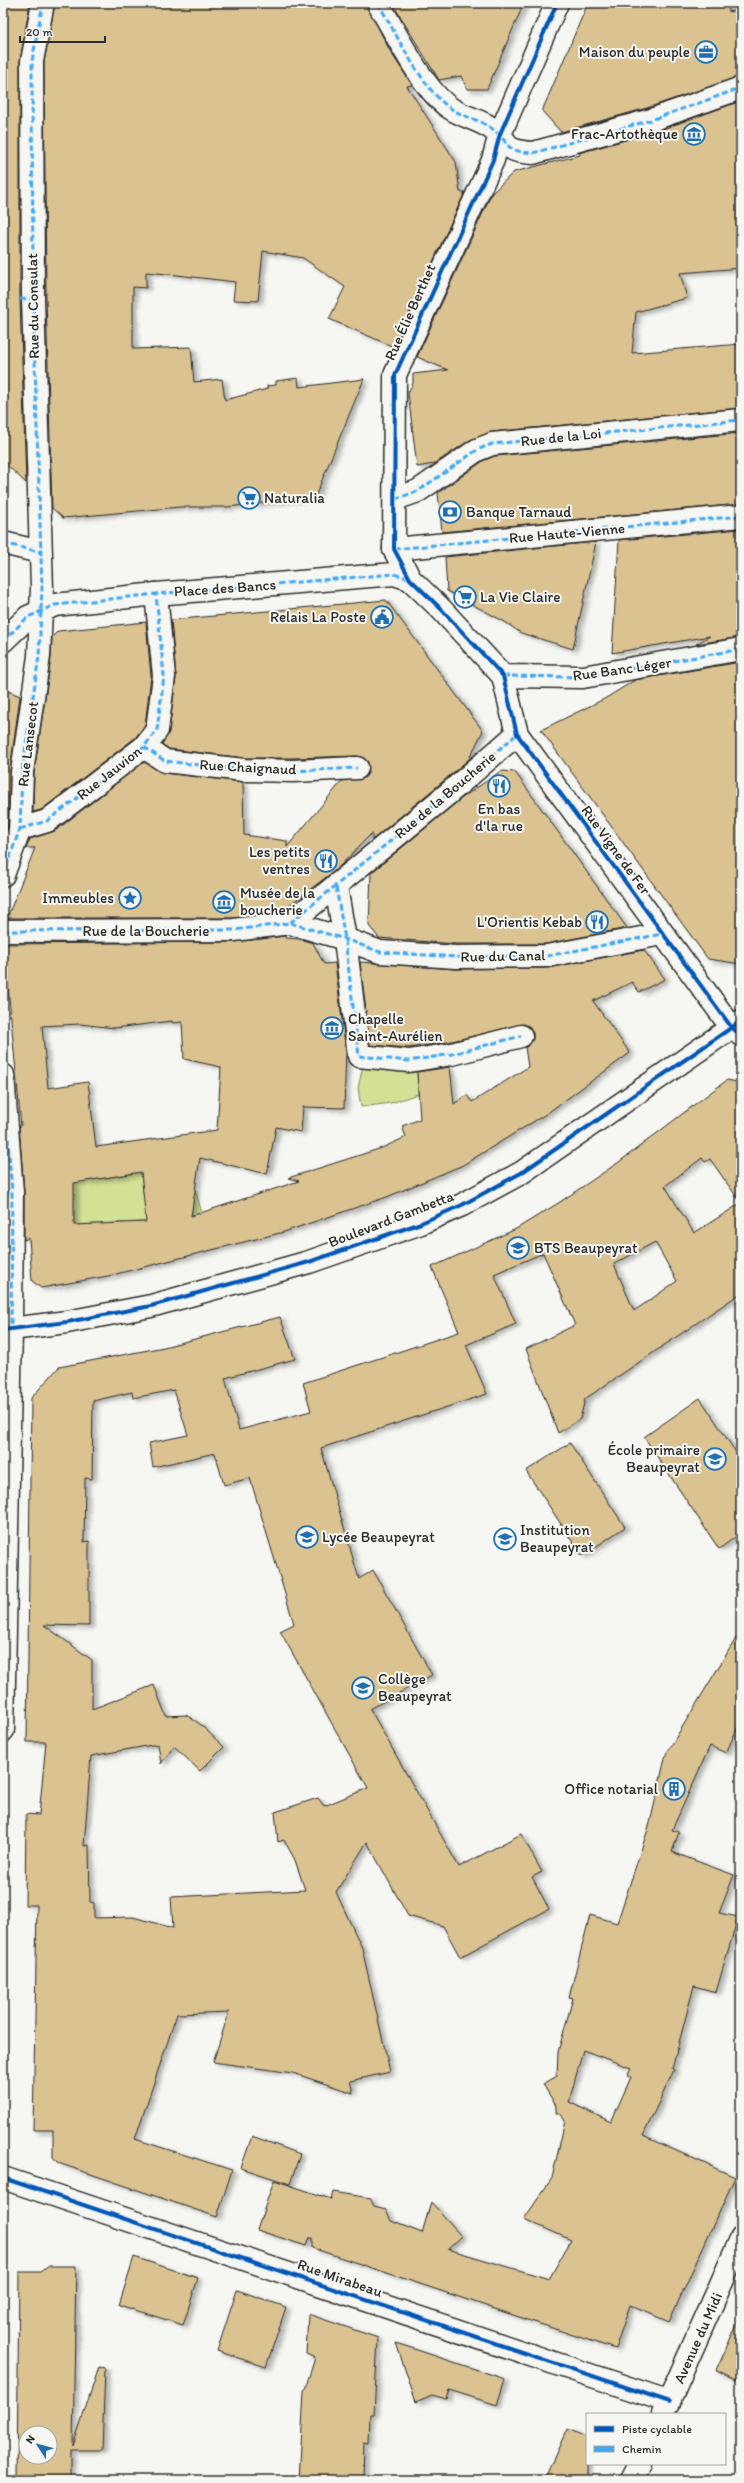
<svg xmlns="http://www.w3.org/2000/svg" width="744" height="2483" font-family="Itim,sans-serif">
	<defs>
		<filter id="shadow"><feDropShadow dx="4.5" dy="2.5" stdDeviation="2" flood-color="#0004"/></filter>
	</defs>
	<rect width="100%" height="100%" fill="#f6f6f2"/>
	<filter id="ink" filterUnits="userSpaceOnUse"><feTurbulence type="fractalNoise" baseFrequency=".025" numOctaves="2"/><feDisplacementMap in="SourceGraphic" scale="8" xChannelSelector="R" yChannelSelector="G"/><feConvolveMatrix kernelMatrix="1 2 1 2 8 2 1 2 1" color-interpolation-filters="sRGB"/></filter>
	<g filter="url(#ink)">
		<path fill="#d2e194" stroke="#7e8660" d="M363 1066 417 1070 418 1094 391 1103 361 1107 358 1088Z
			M71 1164 86 1181 141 1172 144 1199 195 1189 202 1213 163 1221 74 1225Z"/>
		<path fill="#dac291" stroke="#2b2b2b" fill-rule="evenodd" filter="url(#shadow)" d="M3 3H30L20 61V299L26 483 3 461Z
			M55 3H366L390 51 412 85 407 86 456 162 460 192H465L394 347 329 319 345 287 303 258 263 251 258 301 233 300 235 282 177 275 146 272V288L133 287V349L191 347 194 382 222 379 225 400 267 389V386L276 385V381L298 378 299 387 364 379 315 497 227 507H180L63 518 52 508 46 299 44 62Z
			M392 3H524L487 89H467L461 76 439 80Z
			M588 3H728L729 12 741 8V76L647 108 561 132 542 111Z
			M741 101V268L680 273 687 298 636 312 632 353 741 344V408L491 432 470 440 434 464 417 467 408 393 413 383V374L448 370 417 357 492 193 514 172 580 155 579 153 654 132Z
			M741 433V504L442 532 438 493 483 461 495 456Z
			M741 529V637L696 644 710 636 612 653 619 540Z
			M596 542 573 649 521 633 505 622 447 591 445 557Z
			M386 600 483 731 469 759 441 783 372 840V833L337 869 288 906 285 911 233 918H7L35 848H26L30 839 55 831 144 762 164 773 243 782 244 835 287 841V847L342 781 364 778 368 773V762L363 757 356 756 293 758H245L169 749 162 744 169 732 176 678 171 620Z
			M146 622 151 676 145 725 135 738 41 810 33 812 34 773 51 658 52 637 58 631Z
			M741 662V964L708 959 541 730 606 698 635 680Z
			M3 689 20 696 10 770 8 827 3 839Z
			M501 771 515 772 627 928 546 944H456L379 938 369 926 371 873 462 798Z
			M286 936V938L299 939 313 943 324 964 335 963 346 1052 344 1108 303 1107 301 1132 276 1127 267 1174 200 1158 191 1216 299 1181 288 1178 382 1148 406 1137 402 1126 420 1119 417 1072 450 1067 454 1104 467 1095 472 1102 528 1067 525 1047 533 1040V1033L530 1027 524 1024 448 1042 409 1048 370 1045 360 962 455 969 547 968 644 950 665 979 639 992 632 982 593 1001 630 1053 546 1114 463 1165 387 1197 284 1232 108 1276 41 1288 32 1281 29 1238 24 1240V1191L19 1126H21L4 944 234 942ZM172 1021V1023L182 1022 184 1059 221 1067 217 1130 96 1147 88 1082 48 1088 42 1026 80 1024 115 1028ZM141 1172 146 1222 74 1225V1183Z
			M727 1080 741 1083V1293L585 1399 580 1419 558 1433 526 1349 575 1325 543 1253 494 1274 516 1324 466 1345 487 1394 321 1448 359 1579 373 1570 432 1675 370 1709 459 1867 521 1834 542 1872 532 1877 549 1909 460 1957 443 1926 408 1916 367 1842 336 1892 362 1948 390 2072 350 2081 353 2093 293 2073 213 2062 229 2012 177 2014 135 2139 232 2170 217 2217 58 2163 53 2157V2130H33L37 1905H25L26 1814 39 1815 46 1742H27L31 1398 59 1367 164 1347 280 1317 295 1359 225 1378 239 1430 311 1411 303 1383 459 1332 432 1267 516 1229 560 1202 619 1162ZM702 1158 705 1162 710 1159 741 1203 694 1233 665 1186ZM655 1242 677 1281 634 1311 614 1264ZM174 1390 188 1435 149 1443 153 1467 215 1453 224 1485 250 1478 294 1624 280 1631 368 1788 324 1806 318 1798 275 1812 278 1842 284 1840 295 1860 305 1890 171 1897 173 1928 133 1917 94 1918V1903L90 1902 89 1845 84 1846 91 1756 158 1744 161 1764 174 1746 200 1771 224 1747 200 1724 186 1715 166 1716 154 1685 92 1709V1660L44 1625 89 1626V1541L84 1542 85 1478 92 1479 93 1401 132 1392 133 1398Z
			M700 1398 741 1460V1533L719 1549 644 1437Z
			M570 1443 625 1527 582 1556 526 1471Z
			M741 1630V1720L726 1753 710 1746 672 1830 679 1832 672 1852 734 1875 719 1913 738 1917 716 1992 694 1986 672 2069 674 2070 643 2136 735 2177 669 2322 630 2305 615 2349 312 2248V2238H309L306 2246 257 2230 274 2180 331 2199 333 2192 370 2198 374 2206 386 2209 391 2221 422 2233 431 2202 462 2236 448 2249 549 2279 571 2240 524 2219 552 2178 565 2121 560 2113H556V2106L543 2084 557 2076 558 2052 573 1998 569 1997 590 1915 617 1923 650 1823 666 1754ZM583 2050 631 2068 627 2075 631 2077 611 2122 569 2102Z
			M252 2136 300 2154 290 2184 241 2168Z
			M134 2257 198 2278 183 2325 119 2305Z
			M49 2266H76L73 2446 99 2367 105 2368 102 2450H71V2480H17L19 2272H41ZM26 2433H50V2457H26Z
			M237 2290 286 2307 266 2367 217 2351Z
			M308 2314 378 2338 374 2414H370L369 2443 364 2442 363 2480H299L304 2392 315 2358 306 2354Z
			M741 2315V2367L736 2380 716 2371Z
			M396 2343 505 2379 497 2405 449 2390 446 2399 432 2395 416 2402Z
			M567 2429 587 2438V2480H544Z"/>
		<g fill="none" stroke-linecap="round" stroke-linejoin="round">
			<g stroke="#2b2b2b" stroke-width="25">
				<path id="pedestrian" d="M3 543 40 552
					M394 549 741 516
					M144 747 165 761 244 770 293 771 357 768
					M20 829 47 821 144 747 157 730 164 676 156 594
					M3 875 20 829 22 772 39 656 42 588 33 299 32 61 43 3
					M336 887 345 939 359 1056 409 1061 452 1054 521 1036
					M290 923 449 793 517 734
					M3 931 234 930 290 923 345 939 380 952 456 957 547 956 662 934"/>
			</g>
			<g stroke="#2b2b2b" stroke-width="25">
				<path id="minor" d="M378 3C396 33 422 89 450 108 463 117 478 119 491 128 513 143 500 151 533 153L651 120 741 88
					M557 3 500 134 493 160 395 375 394 549 410 579 441 609 503 676 517 734 732 1028 741 1035
					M395 499 418 491 477 450 492 444 741 420
					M3 641 28 617 55 605 156 594 394 574 410 579
					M503 676 583 677 741 649
					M3 1075 12 1192 11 1329
					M3 2178 670 2402
					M663 2414 741 2239
					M632 2480 640 2464"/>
			</g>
			<g stroke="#2b2b2b" stroke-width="25">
				<path id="tertiary" d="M3 1730 11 1329"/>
			</g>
			<g stroke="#2b2b2b" stroke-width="25">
				<path id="secondary" d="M3 1330 67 1322 151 1306 309 1262 421 1223 462 1205 521 1173 741 1021"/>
			</g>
			<use href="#pedestrian" stroke="#f6f6f2" stroke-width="22"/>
			<use href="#minor" stroke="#f6f6f2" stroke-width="22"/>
			<use href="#tertiary" stroke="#f6f6f2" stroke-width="22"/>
			<use href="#secondary" stroke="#f6f6f2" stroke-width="22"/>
			<path stroke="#3fa9f5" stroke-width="3" stroke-dasharray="6 3" stroke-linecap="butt" d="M378 3C396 33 422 89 450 108 463 117 478 119 491 128 513 143 500 151 533 153L651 120 741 88
				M20 299H33
				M395 499 418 491 477 450 492 444 741 420
				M3 543 40 552
				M394 549 741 516
				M3 641 28 617 55 605 156 594 394 574 410 579
				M503 676 583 677 741 649
				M144 747 165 761 244 770 293 771 357 768
				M20 829 47 821 144 747 157 730 164 676 156 594
				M3 875 20 829 22 772 39 656 42 588 33 299 32 61 43 3
				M336 887 345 939 359 1056 409 1061 452 1054 521 1036
				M290 923 449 793 517 734
				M3 931 234 930 290 923 345 939 380 952 456 957 547 956 662 934
				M3 1075 12 1192 11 1329
				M3 1193 12 1192"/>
			<g stroke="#f6f6f2" stroke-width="6">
				<path id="cycleway" d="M557 3 500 134 493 160 395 375 394 549 410 579 441 609 503 676 517 734 732 1028 741 1035
					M3 1330 67 1322 151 1306 309 1262 421 1223 462 1205 521 1173 741 1021
					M3 2178 670 2402"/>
			</g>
			<use href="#cycleway" stroke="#0057b8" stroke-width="4"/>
		</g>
	</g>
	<defs>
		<g id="office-ring" transform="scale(1.15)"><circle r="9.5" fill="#f6f6f2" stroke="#1f6fb2" stroke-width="1.5"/><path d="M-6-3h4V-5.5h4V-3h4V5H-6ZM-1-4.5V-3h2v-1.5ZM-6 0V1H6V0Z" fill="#1f6fb2"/></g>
		<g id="museum-ring" transform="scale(1.15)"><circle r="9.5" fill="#f6f6f2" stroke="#1f6fb2" stroke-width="1.5"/><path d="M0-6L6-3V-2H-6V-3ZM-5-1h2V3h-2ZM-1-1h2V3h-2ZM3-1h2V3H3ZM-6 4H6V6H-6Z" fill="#1f6fb2"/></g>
		<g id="supermarket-ring" transform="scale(1.15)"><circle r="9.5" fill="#f6f6f2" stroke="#1f6fb2" stroke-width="1.5"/><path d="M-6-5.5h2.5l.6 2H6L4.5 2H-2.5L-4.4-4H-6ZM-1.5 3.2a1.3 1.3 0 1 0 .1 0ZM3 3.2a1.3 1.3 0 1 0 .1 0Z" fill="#1f6fb2"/></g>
		<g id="bank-ring" transform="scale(1.15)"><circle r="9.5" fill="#f6f6f2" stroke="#1f6fb2" stroke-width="1.5"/><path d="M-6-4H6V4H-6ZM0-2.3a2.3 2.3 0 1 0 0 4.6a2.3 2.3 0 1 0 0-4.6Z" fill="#1f6fb2"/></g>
		<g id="civic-ring" transform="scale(1.15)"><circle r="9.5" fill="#f6f6f2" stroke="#1f6fb2" stroke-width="1.5"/><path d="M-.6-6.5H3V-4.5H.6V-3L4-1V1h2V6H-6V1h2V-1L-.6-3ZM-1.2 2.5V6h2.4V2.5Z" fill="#1f6fb2"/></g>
		<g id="restaurant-ring" transform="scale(1.15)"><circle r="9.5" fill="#f6f6f2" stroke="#1f6fb2" stroke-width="1.5"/><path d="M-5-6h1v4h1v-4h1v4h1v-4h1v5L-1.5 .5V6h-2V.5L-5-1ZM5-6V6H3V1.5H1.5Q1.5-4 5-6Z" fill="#1f6fb2"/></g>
		<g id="sight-ring" transform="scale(1.15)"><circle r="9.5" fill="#f6f6f2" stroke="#1f6fb2" stroke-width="1.5"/><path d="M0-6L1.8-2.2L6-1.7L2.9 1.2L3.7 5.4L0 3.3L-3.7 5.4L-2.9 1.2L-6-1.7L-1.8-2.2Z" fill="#1f6fb2"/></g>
		<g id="school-ring" transform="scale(1.15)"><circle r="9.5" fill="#f6f6f2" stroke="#1f6fb2" stroke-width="1.5"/><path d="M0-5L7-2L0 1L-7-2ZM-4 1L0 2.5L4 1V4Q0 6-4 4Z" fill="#1f6fb2"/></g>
		<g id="building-ring" transform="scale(1.15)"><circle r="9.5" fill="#f6f6f2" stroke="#1f6fb2" stroke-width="1.5"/><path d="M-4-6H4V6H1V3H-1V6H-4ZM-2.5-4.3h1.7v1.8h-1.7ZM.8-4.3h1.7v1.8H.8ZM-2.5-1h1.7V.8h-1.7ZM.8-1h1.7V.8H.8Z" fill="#1f6fb2"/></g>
	</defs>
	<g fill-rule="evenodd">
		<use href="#office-ring" x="706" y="52"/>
		<use href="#museum-ring" x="694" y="134"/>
		<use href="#supermarket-ring" x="249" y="498"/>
		<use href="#bank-ring" x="450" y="512"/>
		<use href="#supermarket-ring" x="465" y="597"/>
		<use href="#civic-ring" x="382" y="617"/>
		<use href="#restaurant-ring" x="499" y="786"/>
		<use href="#restaurant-ring" x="326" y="861"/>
		<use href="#sight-ring" x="130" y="898"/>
		<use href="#museum-ring" x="224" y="902"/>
		<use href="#restaurant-ring" x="597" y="922"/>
		<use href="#museum-ring" x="332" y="1028"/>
		<use href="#school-ring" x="518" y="1248"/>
		<use href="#school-ring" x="715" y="1459"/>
		<use href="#school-ring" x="307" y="1537"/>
		<use href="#school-ring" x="505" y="1539"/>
		<use href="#school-ring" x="363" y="1688"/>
		<use href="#building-ring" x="674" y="1789"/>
	</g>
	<g text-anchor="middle" stroke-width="4" stroke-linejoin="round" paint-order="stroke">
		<g font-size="15" fill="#2b2b2b" stroke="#f6f6f2" text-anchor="start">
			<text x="690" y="57" text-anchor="end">Maison du peuple</text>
			<text x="678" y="139" text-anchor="end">Frac-Artothèque</text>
			<text x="264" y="503">Naturalia</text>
			<text x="466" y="517">Banque Tarnaud</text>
			<text x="480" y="602">La Vie Claire</text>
			<text x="366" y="622" text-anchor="end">Relais La Poste</text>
			<text x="499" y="814" text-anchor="middle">En bas<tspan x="499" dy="17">d'la rue</tspan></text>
			<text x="310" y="857" text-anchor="end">Les petits<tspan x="310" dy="17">ventres</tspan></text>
			<text x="240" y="898">Musée de la<tspan x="240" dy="17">boucherie</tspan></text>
			<text x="114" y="903" text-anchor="end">Immeubles</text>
			<text x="582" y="927" text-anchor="end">L'Orientis Kebab</text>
			<text x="348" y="1024">Chapelle<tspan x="348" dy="17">Saint-Aurélien</tspan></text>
			<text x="534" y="1253">BTS Beaupeyrat</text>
			<text x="700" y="1455" text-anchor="end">École primaire<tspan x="700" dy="17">Beaupeyrat</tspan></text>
			<text x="520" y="1535">Institution<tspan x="520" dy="17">Beaupeyrat</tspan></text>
			<text x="322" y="1542">Lycée Beaupeyrat</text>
			<text x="378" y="1684">Collège<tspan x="378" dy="17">Beaupeyrat</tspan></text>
			<text x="658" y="1794" text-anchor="end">Office notarial</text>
		</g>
		<g font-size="15" fill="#2b2b2b" stroke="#f6f6f2">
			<text transform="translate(33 306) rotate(-91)" y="5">Rue du Consulat</text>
			<text transform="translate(410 312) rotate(-66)" y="5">Rue Élie Berthet</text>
			<text transform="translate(561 437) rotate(-6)" y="5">Rue de la Loi</text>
			<text transform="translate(567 533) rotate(-5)" y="5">Rue Haute-Vienne</text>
			<text transform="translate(225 588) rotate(-4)" y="5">Place des Bancs</text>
			<text transform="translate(622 669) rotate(-8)" y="5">Rue Banc Léger</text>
			<text transform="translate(28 744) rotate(-83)" y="5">Rue Lansecot</text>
			<text transform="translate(248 767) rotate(3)" y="5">Rue Chaignaud</text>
			<text transform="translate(109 773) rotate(-38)" y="5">Rue Jauvion</text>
			<text transform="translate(445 795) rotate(-40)" y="5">Rue de la Boucherie</text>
			<text transform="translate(616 850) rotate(54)" y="5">Rue Vigne de Fer</text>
			<text x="146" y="936">Rue de la Boucherie</text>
			<text transform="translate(503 956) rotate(-1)" y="5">Rue du Canal</text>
			<text transform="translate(391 1219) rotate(-21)" y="5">Boulevard Gambetta</text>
			<text transform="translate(340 2278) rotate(19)" y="5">Rue Mirabeau</text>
			<text transform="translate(698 2338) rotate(-66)" y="5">Avenue du Midi</text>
		</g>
	</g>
	<rect width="744" height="2483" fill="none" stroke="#f6f6f2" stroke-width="16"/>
	<rect x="8" y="8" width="728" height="2467" fill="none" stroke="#2b2b2b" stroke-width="1.5" filter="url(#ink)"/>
	<rect x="586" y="2413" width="140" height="52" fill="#f6f6f2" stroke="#a5a5a2"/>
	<rect x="594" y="2426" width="20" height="6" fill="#0057b8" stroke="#a5a5a2"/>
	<text x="622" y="2433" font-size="12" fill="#2b2b2b">Piste cyclable</text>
	<rect x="594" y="2446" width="20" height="6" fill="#3fa9f5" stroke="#a5a5a2"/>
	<text x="622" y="2453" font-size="12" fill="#2b2b2b">Chemin</text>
	<g transform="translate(38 2445) rotate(306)"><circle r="19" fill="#f6f6f2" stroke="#a5a5a2"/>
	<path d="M0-3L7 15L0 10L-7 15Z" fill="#1f6fb2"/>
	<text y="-6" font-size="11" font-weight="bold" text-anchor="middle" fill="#2b2b2b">N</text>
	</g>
	<path d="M20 36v6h85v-6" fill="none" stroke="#2b2b2b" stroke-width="2"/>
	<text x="26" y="36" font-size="12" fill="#2b2b2b" stroke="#f6f6f2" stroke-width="3" paint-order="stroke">20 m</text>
</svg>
